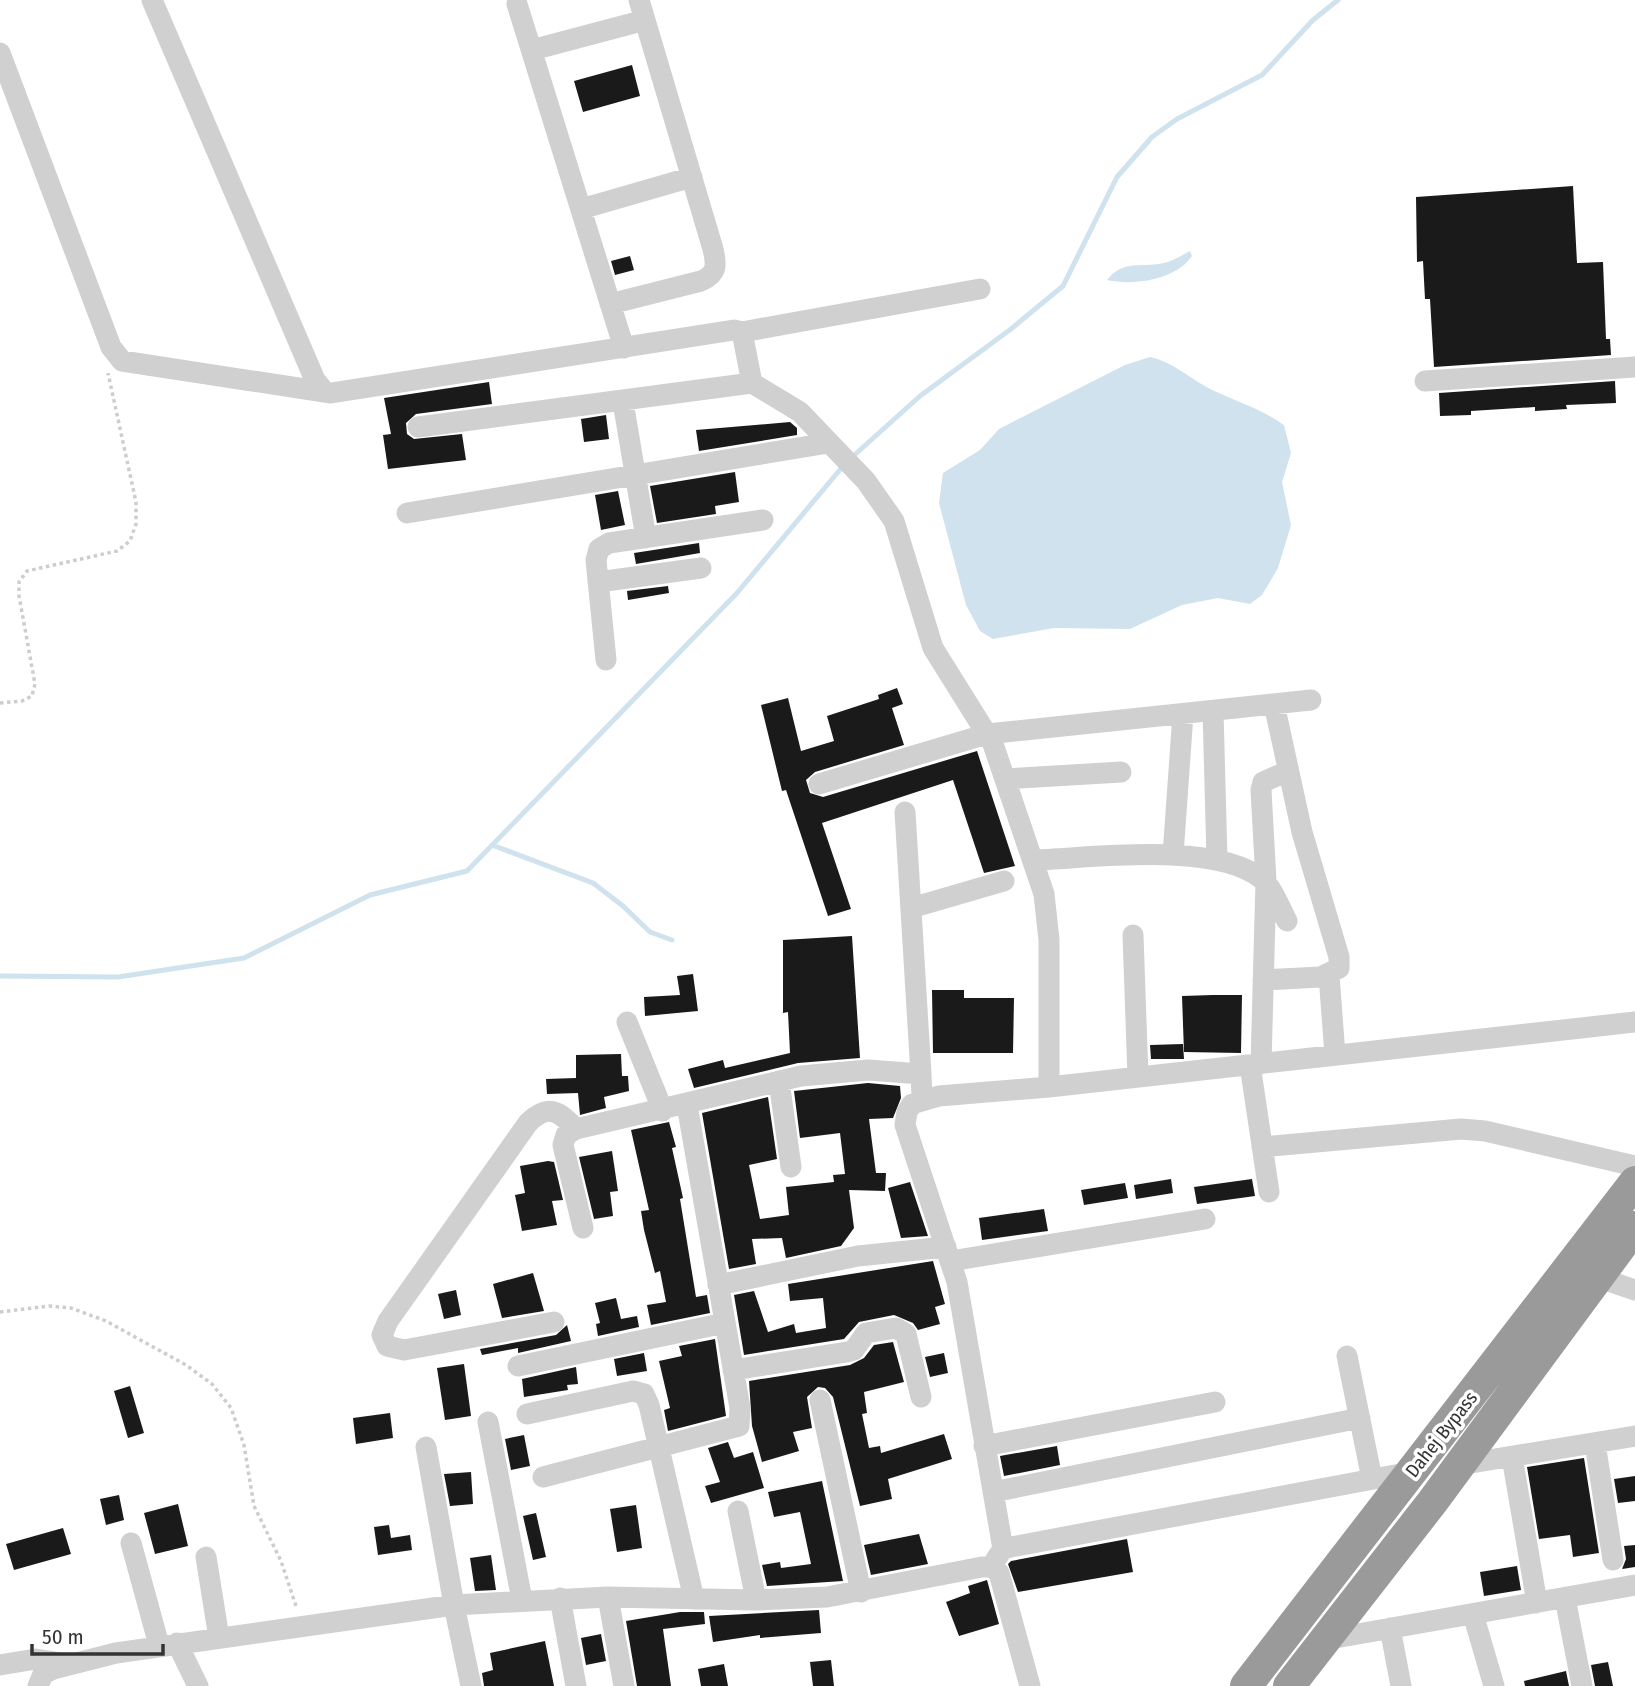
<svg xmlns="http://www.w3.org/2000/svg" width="1635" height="1686" font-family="'Fira Sans Condensed',sans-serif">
	<rect width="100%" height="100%" fill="#fff"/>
	<path fill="#cfe2ee" d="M1190 251 1192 256C1176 280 1133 286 1107 280 1122 261 1136 267 1158 264 1170 263 1179 257 1190 251Z
		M1150 357C1177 363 1194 383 1219 393 1243 404 1261 409 1284 425L1291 453 1282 482 1291 525 1278 568 1262 595 1250 604 1218 598 1182 605 1130 629 1054 628 993 639 980 631 966 605 939 503 943 473 980 450 999 429 1125 365Z"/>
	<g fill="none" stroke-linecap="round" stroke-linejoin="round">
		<path stroke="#cfe2ee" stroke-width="5" d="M850 459 920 396 1011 329 1063 286 1117 177 1152 137 1177 119 1262 75 1313 20 1338 0
			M492 845 593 883 623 906 650 932 672 940
			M0 976 118 977 244 958 370 895 467 871 737 593 843 466"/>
	</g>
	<path fill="#1a1a1a" d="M632 65 640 96 583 112 574 81Z
		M1573 186 1577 263 1603 262 1606 339H1610L1611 355 1434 367 1430 299H1425L1423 261 1417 262 1416 197Z
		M630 256 634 270 615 275 611 261Z
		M1615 381 1616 403 1566 405 1567 409 1535 411V407L1471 411V415L1440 416 1439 393Z
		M489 382 492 404 416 414 406 423 407 434 414 439 462 434 466 460 388 469 383 435 391 434 384 398Z
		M606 415 609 439 584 442 581 419Z
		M790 422 797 428V435L699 451 696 430Z
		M735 472 739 502 715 506 716 514 657 523 650 486Z
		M618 491 625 525 601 530 595 495Z
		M699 543 700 553 636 564 634 553Z
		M668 586 669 593 628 600 627 591Z
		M897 688 903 704 892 708 904 745 815 772 806 780 810 793 823 797 977 751 1015 866 984 873 953 780 822 823 851 909 828 916 786 790 782 791 761 705 788 698 801 751 834 741 827 716 879 699 878 695Z
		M852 936 860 1058 798 1063 694 1088 688 1069 723 1060 725 1068 790 1053 788 1012 783 1013V940Z
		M693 974 698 1011 645 1016 644 997 680 995 677 976Z
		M932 990H964V998H1014L1013 1053H933Z
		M1213 995H1242L1241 1053 1184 1052 1182 996Z
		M1183 1044 1184 1059H1151L1150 1045Z
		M621 1054 622 1076H628L629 1091 604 1097 606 1108 580 1115 578 1093 547 1094 546 1079 576 1078V1055Z
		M868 1083 900 1086 901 1098 893 1118 869 1119 876 1173H886L885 1191 849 1190 854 1228 841 1246 786 1258 782 1238 752 1239 756 1264 729 1269 702 1113 768 1097 777 1159 749 1165 760 1219 789 1215 786 1187 834 1182 833 1175 845 1174 840 1133 800 1138 794 1091Z
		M669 1122 676 1147 672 1148 683 1198 680 1199 696 1297 707 1295 710 1313 651 1325 647 1305 666 1302 660 1271 655 1273 644 1230 641 1211 649 1210 631 1130Z
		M612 1151 618 1191 610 1192 613 1216 594 1219 579 1157Z
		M548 1161 554 1162 563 1200 552 1201 557 1225 522 1231 515 1195 525 1193 520 1166Z
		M1171 1179 1173 1193 1136 1199 1134 1185Z
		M1252 1179 1255 1196 1197 1204 1194 1187Z
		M910 1182 928 1236 901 1238 888 1188Z
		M1125 1183 1128 1198 1084 1205 1081 1190Z
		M1044 1209 1048 1231 982 1240 979 1218Z
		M933 1261 945 1304 935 1307 940 1324 918 1330 913 1323 894 1315 859 1322 844 1339 744 1355 734 1295 754 1291 768 1332 794 1324 796 1333 826 1328 823 1298 790 1301 788 1284Z
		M533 1273 544 1311 502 1318 493 1284Z
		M456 1290 461 1315 444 1319 438 1294Z
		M616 1298 621 1319 637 1316 639 1327 598 1336 596 1324 600 1323 595 1303Z
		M567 1325 571 1341 518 1353V1348L482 1355 480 1349 556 1335Z
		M715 1339 726 1416 668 1431 664 1410 670 1408 659 1361 682 1356 679 1346Z
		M893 1342 904 1382 864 1392 867 1413 862 1414 869 1448 880 1446 881 1453 944 1434 952 1459 888 1479 892 1499 860 1506 833 1397 825 1388 818 1387 807 1397 812 1428 793 1432 799 1451 762 1462 752 1426 749 1381 850 1365 864 1358 874 1345Z
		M644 1353 647 1371 617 1376 614 1359Z
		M944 1353 948 1373 930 1377 925 1357Z
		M464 1364 471 1416 445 1420 437 1368Z
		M576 1367 578 1384 567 1385 568 1390 524 1397 522 1379Z
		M130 1386 144 1433 128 1438 114 1391Z
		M390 1413 393 1438 356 1444 353 1418Z
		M524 1435 530 1466 511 1470 505 1439Z
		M728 1442 734 1458 753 1452 764 1488 711 1503 705 1486 720 1482 708 1448Z
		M1057 1446 1060 1465 1004 1476 1000 1456Z
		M1584 1458 1599 1553 1573 1557 1570 1535 1539 1539 1527 1467Z
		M471 1472 473 1504 450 1506 444 1474Z
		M1635 1476V1501L1618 1503 1614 1479Z
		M822 1481 843 1581 767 1586 762 1565 780 1562 781 1568 811 1564 800 1512 774 1517 768 1492Z
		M119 1495 124 1520 106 1525 100 1499Z
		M178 1504 188 1546 155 1554 144 1513Z
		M636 1505 642 1548 617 1552 610 1509Z
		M536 1513 546 1557 533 1560 523 1516Z
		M389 1525 391 1538 410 1535 412 1550 378 1555 374 1527Z
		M63 1528 71 1554 14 1570 6 1544Z
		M919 1534 928 1564 871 1575 864 1545Z
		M1127 1539 1133 1572 1018 1592 1008 1564 1011 1561Z
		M1635 1545V1567L1622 1569 1626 1559 1624 1546Z
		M491 1555 496 1590 475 1591 470 1558Z
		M1517 1566 1521 1590 1484 1596 1480 1572Z
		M987 1580 999 1624 959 1636 946 1602 970 1593 968 1586Z
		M819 1610 821 1633 760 1638V1635L713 1642 709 1616Z
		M680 1612H704L705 1624 663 1629 671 1686H637L626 1621Z
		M601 1634 606 1661 586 1665 581 1638Z
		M545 1641 554 1686H484L482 1673 493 1670 490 1653Z
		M831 1660 834 1686H813L810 1662Z
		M1608 1662 1613 1686H1595L1591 1665Z
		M724 1664 728 1686H701L698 1669Z
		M1566 1671 1569 1686H1525L1524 1681Z"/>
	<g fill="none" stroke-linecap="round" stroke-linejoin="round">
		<path stroke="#cdcdcd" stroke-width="3.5" stroke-dasharray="3.5 3.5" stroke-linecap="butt" d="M0 703 22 701 32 696 35 684 19 596V582L27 571 117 551 130 541 136 524V502L108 373
			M0 1312 49 1306 71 1308 106 1321 186 1365 212 1384 231 1408 244 1445 254 1506 281 1561 297 1609"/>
		<path stroke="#d0d0d0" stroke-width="21" d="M152 0 315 380 324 391
			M517 4 624 348
			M532 50 645 20
			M0 53 111 347 122 361 331 393 734 330 742 332 752 383 800 412 866 481 894 521 933 648 993 744 1044 894 1049 940V1087
			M581 209 692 177
			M610 304 701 281C717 274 717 266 713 249L639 0
			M742 332 980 289
			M1425 381 1635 367
			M623 402 646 538
			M418 427 752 383
			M407 513 828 443
			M598 582 701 568
			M606 660 596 560 599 549 609 543 763 520
			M1213 711 1217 859
			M1005 779 1121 772
			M819 784 987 734 1311 700
			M905 812 921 1074
			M1173 855 1183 714
			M1034 860C1093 858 1215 841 1262 879 1273 888 1280 908 1287 921
			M911 908 1004 881
			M1133 935 1138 1077
			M1329 975 1335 1055
			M1263 980 1321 977 1339 968V957L1302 832 1274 704
			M627 1022 663 1111
			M1261 1064 1266 881 1261 790 1263 782 1288 771
			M1250 1065 1269 1192
			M779 1081 791 1167
			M1262 1147 1461 1129 1485 1131 1635 1166
			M583 1228 563 1145 566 1135 576 1129 801 1076 868 1070 921 1074 922 1099
			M951 1261 1205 1219
			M1597 1277 1635 1290
			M718 1285 858 1256 946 1247
			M554 1322 404 1350 387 1346 382 1335 388 1321 528 1123C548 1103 559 1111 576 1129
			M1347 1356 1372 1479
			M518 1366 725 1323
			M733 1370 847 1352 854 1350 866 1333 896 1328 906 1334 921 1397
			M820 1400 861 1592
			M527 1414 633 1391 644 1394 649 1405 694 1599
			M488 1422 522 1600
			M1595 1443 1613 1560
			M984 1446 1215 1402
			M426 1447 454 1605 471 1686
			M1512 1457 1537 1603
			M1459 1465 1635 1436
			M543 1477 739 1426 740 1408 687 1105
			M993 1492 1360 1418
			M738 1511 756 1600
			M131 1543 159 1645
			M1003 1549 957 1282 905 1125 907 1112 912 1104 939 1096 1049 1087 1635 1022
			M206 1557 219 1638
			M996 1559 1003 1549 1011 1547 1411 1472
			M608 1597 624 1686
			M560 1598 576 1686
			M1565 1598 1582 1686
			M1473 1614 1494 1686
			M1390 1628 1401 1686
			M1324 1640 1635 1585
			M177 1643 198 1686
			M0 1665 36 1659 67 1664
			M38 1686 43 1674 53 1669 116 1653 454 1605 608 1597 756 1600 827 1597 982 1567H992L999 1573 1030 1686"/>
		<path stroke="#9a9a9a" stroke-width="32" d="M1246 1686 1635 1182
			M1289 1686 1433 1501 1635 1227"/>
	</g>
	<g text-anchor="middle" stroke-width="7" stroke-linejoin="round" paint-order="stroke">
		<g font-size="19" fill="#333" stroke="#fff">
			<text transform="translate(1441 1434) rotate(-52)" y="7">Dahej Bypass</text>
		</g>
	</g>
	<path d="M32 1644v10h131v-10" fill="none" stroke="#333333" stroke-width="3.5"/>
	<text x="42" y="1644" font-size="21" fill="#333333" stroke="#ffffff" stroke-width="5" paint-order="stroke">50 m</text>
</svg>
